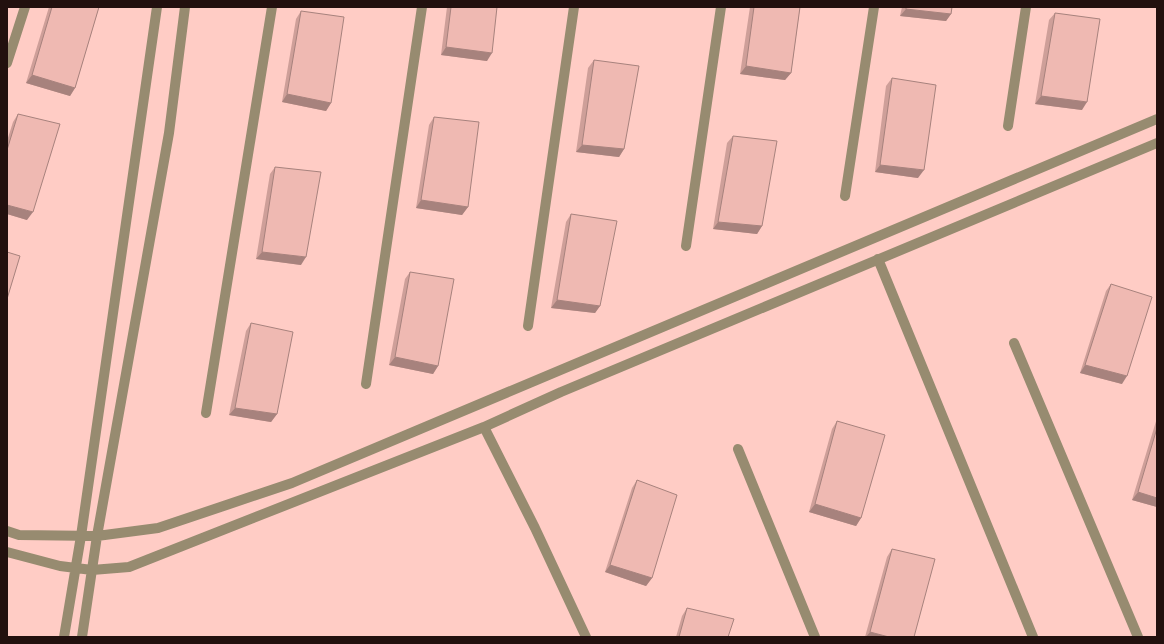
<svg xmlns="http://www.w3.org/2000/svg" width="1164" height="644" font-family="'Source Serif 4',serif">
	<rect width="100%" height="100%" fill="#fedcd8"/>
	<path fill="#ffccc5" d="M7 7H1157V637H7Z"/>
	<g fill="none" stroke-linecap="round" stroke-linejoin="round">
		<path stroke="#978b70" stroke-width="10" d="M7 63 25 7
			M1008 126 1026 7
			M845 196 874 7
			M686 246 721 7
			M878 259 1033 637
			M528 326 574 7
			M1014 343 1138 637
			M366 384 422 7
			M206 413 272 7
			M484 427 535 528 586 637
			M738 449 815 637
			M7 531 19 535 97 536 158 528 292 483 1157 119
			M7 552 60 566 92 570 129 567 484 427 561 392 1157 143
			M64 637 81 536 157 7
			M82 637 97 536 169 133 185 7"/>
	</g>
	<path fill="#ce9f99" d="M49 7H99L75 88 70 96 26 83Z
		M447 7H497L487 61 441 55Z
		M750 7H800L791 73 785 80 740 74Z
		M902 7H952L951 14 946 21 900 16Z
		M301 11 331 103 326 111 282 102 296 19Z
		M1055 13 1082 110 1035 104 1049 20Z
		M594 60 624 149 619 157 576 152 588 68Z
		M892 78 918 178 875 172 886 86Z
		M18 114 27 220 7 214V141L13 122Z
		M434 117 468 207 462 215 416 208 429 125Z
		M733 136 762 226 757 234 713 229 727 143Z
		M275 167 301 265 256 259 270 174Z
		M571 214 600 306 595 313 551 308 566 222Z
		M410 272 438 366 433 374 389 365 405 279Z
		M1111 284 1122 384 1080 373 1106 291Z
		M251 323 277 414 271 422 229 415 246 331Z
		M1157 418V507L1132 500Z
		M837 421 861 518 856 526 809 512 832 429Z
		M637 480 652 578 646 586 605 572 632 488Z
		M892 549 914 637H865L887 557Z
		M687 608 728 637H676L682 616Z"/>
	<path fill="#a7827d" d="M906 9 951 14 946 21 900 16Z
		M446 47 492 53 487 61 441 55Z
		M746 66 791 73 785 80 740 74Z
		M32 75 75 88 70 96 26 83Z
		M287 94 331 103 326 111 282 102Z
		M1041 96 1087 102 1082 110 1035 104Z
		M582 145 624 149 619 157 576 152Z
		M880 165 924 170 918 178 875 172Z
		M421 200 468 207 462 215 416 208Z
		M7 205 33 212 27 220 7 214Z
		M718 222 762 226 757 234 713 229Z
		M262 252 306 257 301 265 256 259Z
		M557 300 600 306 595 313 551 308Z
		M395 357 438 366 433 374 389 365Z
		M1085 365 1127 376 1122 384 1080 373Z
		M235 408 277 414 271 422 229 415Z
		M1138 492 1157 498V507L1132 500Z
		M815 504 861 518 856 526 809 512Z
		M610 565 652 578 646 586 605 572Z
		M870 632 889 637H866Z"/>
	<path fill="#efb9b2" stroke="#a7827d" d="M52 7H99L75 88 32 75Z
		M451 7H497L492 53 446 47Z
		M754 7H800L791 73 746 66Z
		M906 7H952L951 14 906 9Z
		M301 11 344 17 331 103 287 94Z
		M1055 13 1100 19 1087 102 1041 96Z
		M594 60 639 66 624 149 582 145Z
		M892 78 936 85 924 170 880 165Z
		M18 114 60 124 33 212 7 205V150Z
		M434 117 479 122 468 207 421 200Z
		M733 136 777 141 762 226 718 222Z
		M275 167 321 172 306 257 262 252Z
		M571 214 617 221 600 306 557 300Z
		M7 252 20 256 7 299Z
		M410 272 454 279 438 366 395 357Z
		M1111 284 1152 297 1127 376 1085 365Z
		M251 323 293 332 277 414 235 408Z
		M837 421 885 435 861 518 815 504Z
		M1157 428V498L1138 492Z
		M637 480 677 495 652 578 610 565Z
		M892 549 935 559 914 637H889L870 632Z
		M687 608 734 619 728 637H679Z"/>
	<rect width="1164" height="644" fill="none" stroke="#22100e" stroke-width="16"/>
</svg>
